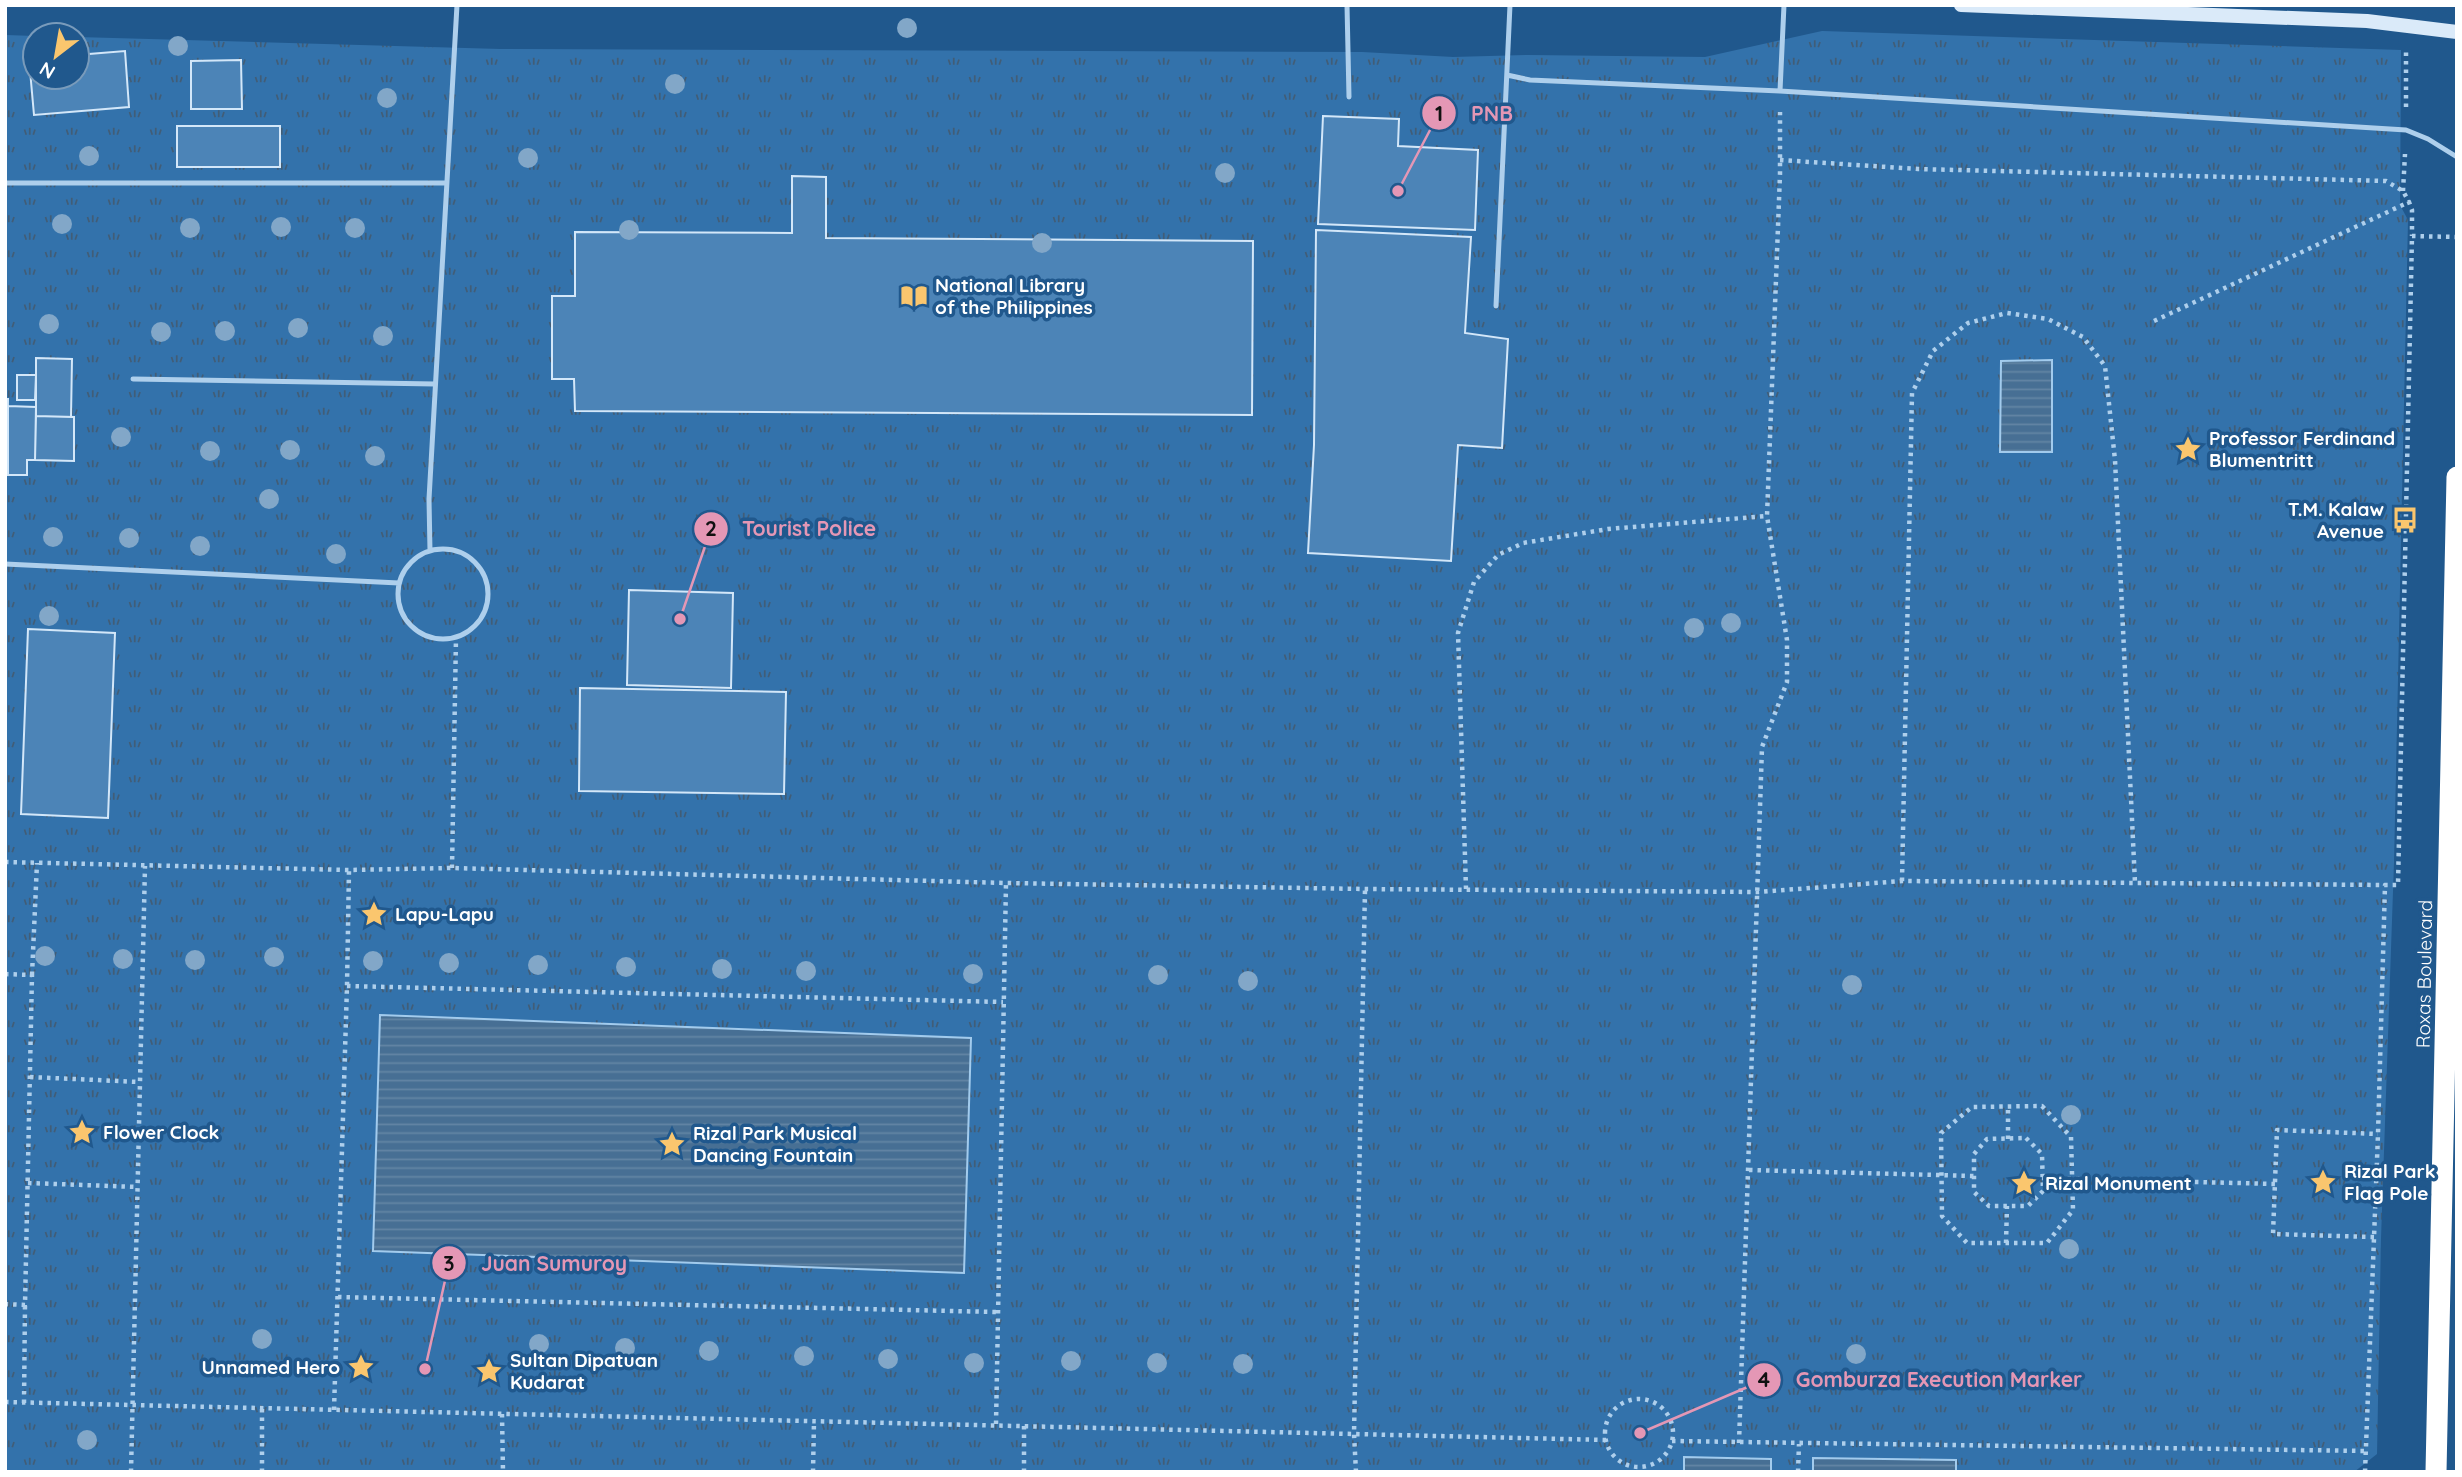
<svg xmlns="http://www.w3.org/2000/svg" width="2462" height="1477" font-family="Quicksand,sans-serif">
	<defs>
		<pattern id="park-tufts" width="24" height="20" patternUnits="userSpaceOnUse" patternTransform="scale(1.75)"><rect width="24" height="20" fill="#3372ab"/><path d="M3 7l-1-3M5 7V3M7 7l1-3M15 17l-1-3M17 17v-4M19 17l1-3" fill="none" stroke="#415d77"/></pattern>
		<pattern id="water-rules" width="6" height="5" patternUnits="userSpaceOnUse" patternTransform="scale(1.75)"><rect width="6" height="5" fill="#476f94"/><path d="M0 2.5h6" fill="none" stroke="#6385a4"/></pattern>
	</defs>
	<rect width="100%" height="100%" fill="#20588d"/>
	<path fill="url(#park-tufts)" d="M1822 31 2401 50 2400 205 2408 220 2394 862 2381 1238 2377 1454 2354 1472H5V35L35 36V77H77V37L500 49 1362 52 1453 57 1528 55 1705 57Z"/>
	<path fill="url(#water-rules)" stroke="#a2cbed" stroke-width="2" d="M2052 360V452H2000L2001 361Z
		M380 1015 971 1038 964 1273 373 1251Z
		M1684 1457 1771 1459V1472H1684Z
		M1813 1458 1956 1460V1472H1813Z"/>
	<path fill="#4c84b7" stroke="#d3e7f9" stroke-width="2" d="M125 51 129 107 34 115 29 59 35 58V77H77V55Z
		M241 60 242 109H191V61Z
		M1323 116 1399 119 1398 146 1478 150 1475 230 1318 224Z
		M177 126H280V167H177Z
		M792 176 826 177V238L1253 241 1252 415 575 411 574 379H552V296H575V232L792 233Z
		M1316 230 1471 237 1465 333 1508 339 1502 448 1458 445 1451 561 1308 553 1314 445Z
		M36 358 72 359 71 417 36 416Z
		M17 375H36L35 400H17Z
		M5 399H8L7 461H5Z
		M8 406 36 407 35 460H27V475H8Z
		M36 416 74 417V461L35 460Z
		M629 590 733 593 731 688 627 685Z
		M28 629 115 633 108 818 21 814Z
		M580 688 786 692 784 794 579 791Z"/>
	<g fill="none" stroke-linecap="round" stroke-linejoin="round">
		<path stroke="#aecfec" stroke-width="4.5" stroke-dasharray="3.5 5" stroke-linecap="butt" d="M2406 107V52
			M1780 160 1918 169 2386 181 2403 191 2409 202
			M2403 191 2405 154
			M2154 321 2409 202 2412 210V236
			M5 862 349 870 452 868 1006 883 1365 889 1758 892 1902 881 2385 885
			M452 868 456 637
			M1902 881 1912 393 1933 351 1968 323 2007 313 2048 319 2083 337 2105 366 2115 460 2135 883
			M1466 889 1458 633 1474 582 1498 555 1523 543 1608 529 1767 516
			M5 974 32 975 25 1305 5 1304
			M32 975 37 863
			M347 986 1003 1002
			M30 1077 140 1082
			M2042 1106 2071 1137 2073 1210 2047 1243H1967L1942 1216 1941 1133 1972 1107Z
			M2026 1138 2042 1154 2043 1191 2028 1206H1989L1974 1192V1154L1987 1139Z
			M2008 1139V1106
			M1749 1170 1974 1176
			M2042 1178 2275 1184
			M28 1183 138 1187
			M2374 1237 2273 1234 2277 1130 2378 1134
			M2006 1243 2007 1206
			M338 1297 996 1312
			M1605 1433a34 34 0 1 1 68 0a34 34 0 1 1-68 0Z
			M5 1402 1606 1440
			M24 1403 25 1305
			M334 1410 347 986 349 870
			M502 1414 503 1472
			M996 1424 1006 883
			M1672 1441 2365 1451
			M1739 1443 1762 747 1787 682V640L1767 516 1780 174V112
			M131 1472 145 866
			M262 1472V1408
			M813 1472 814 1421
			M1024 1472V1426
			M1356 1472 1354 1434 1365 889
			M1798 1472 1799 1444
			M2365 1472 2378 1134 2385 885H2398L2412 236 2457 237"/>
		<path stroke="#aecfec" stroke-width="5" d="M1347 5 1349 97
			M1507 75 1530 80 1780 91 2406 130 2428 139 2457 157
			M1780 91 1784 5
			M5 183H445
			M1496 306 1510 5
			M133 379 435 384
			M398 594a45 45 0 1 1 90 0a45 45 0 1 1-90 0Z
			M430 551 429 499 457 5
			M5 564 399 583"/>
		<path stroke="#daeaf9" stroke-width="14" d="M1961 5 2367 21 2457 32"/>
		<path stroke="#fff" stroke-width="21" d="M2436 1472 2457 477"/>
	</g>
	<g fill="#82a7c8">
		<circle cx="907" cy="28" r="10"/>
		<circle cx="178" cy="46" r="10"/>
		<circle cx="675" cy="84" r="10"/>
		<circle cx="387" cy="98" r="10"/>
		<circle cx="89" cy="156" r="10"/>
		<circle cx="528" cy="158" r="10"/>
		<circle cx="1225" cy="173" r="10"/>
		<circle cx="62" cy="224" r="10"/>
		<circle cx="281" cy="227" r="10"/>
		<circle cx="190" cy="228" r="10"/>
		<circle cx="355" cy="228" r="10"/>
		<circle cx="629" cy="230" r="10"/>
		<circle cx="1042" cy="243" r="10"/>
		<circle cx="49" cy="324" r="10"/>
		<circle cx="298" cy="328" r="10"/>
		<circle cx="225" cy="331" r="10"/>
		<circle cx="161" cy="332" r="10"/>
		<circle cx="383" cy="336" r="10"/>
		<circle cx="121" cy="437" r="10"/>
		<circle cx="290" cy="450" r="10"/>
		<circle cx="210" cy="451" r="10"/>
		<circle cx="375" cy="456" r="10"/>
		<circle cx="269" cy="499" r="10"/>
		<circle cx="53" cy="537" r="10"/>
		<circle cx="129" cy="538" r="10"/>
		<circle cx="200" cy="546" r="10"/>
		<circle cx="336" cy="554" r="10"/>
		<circle cx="49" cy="616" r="10"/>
		<circle cx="1731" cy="623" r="10"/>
		<circle cx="1694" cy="628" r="10"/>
		<circle cx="45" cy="956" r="10"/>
		<circle cx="274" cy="957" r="10"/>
		<circle cx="123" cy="959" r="10"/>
		<circle cx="195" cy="960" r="10"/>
		<circle cx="373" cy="961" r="10"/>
		<circle cx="449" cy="963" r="10"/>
		<circle cx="538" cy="965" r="10"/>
		<circle cx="626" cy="967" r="10"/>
		<circle cx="722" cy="969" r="10"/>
		<circle cx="806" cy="971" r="10"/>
		<circle cx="973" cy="974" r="10"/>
		<circle cx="1158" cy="975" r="10"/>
		<circle cx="1248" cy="981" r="10"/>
		<circle cx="1852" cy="985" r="10"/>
		<circle cx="2071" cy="1115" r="10"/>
		<circle cx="2069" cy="1249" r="10"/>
		<circle cx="262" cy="1339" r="10"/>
		<circle cx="539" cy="1344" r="10"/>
		<circle cx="625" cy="1348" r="10"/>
		<circle cx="709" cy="1351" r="10"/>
		<circle cx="1856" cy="1354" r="10"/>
		<circle cx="804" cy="1356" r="10"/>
		<circle cx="888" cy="1359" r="10"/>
		<circle cx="1071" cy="1361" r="10"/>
		<circle cx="974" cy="1363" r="10"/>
		<circle cx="1157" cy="1363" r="10"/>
		<circle cx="1243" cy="1364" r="10"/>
		<circle cx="87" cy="1440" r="10"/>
	</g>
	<defs>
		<g id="library-bare" transform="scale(2.1)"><path d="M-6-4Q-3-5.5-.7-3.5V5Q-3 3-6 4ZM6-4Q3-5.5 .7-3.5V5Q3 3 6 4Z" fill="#fac66e" stroke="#20588d" stroke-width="2.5" paint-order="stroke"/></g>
		<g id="sight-bare" transform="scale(2.1)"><path d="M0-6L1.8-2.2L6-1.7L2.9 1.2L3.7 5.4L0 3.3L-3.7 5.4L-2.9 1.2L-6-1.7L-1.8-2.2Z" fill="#fac66e" stroke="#20588d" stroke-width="2.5" paint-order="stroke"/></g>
		<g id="bus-bare" transform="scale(2.1)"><path d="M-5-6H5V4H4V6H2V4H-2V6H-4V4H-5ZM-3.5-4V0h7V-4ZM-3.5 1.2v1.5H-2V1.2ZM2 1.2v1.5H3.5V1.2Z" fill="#fac66e" stroke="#20588d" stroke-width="2.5" paint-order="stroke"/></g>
	</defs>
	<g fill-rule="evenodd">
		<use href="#library-bare" x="914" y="296"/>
		<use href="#sight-bare" x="2188" y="449"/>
		<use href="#bus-bare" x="2405" y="520"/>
		<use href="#sight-bare" x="374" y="914"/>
		<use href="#sight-bare" x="82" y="1132"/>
		<use href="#sight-bare" x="672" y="1144"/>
		<use href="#sight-bare" x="2323" y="1182"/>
		<use href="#sight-bare" x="2024" y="1183"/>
		<use href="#sight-bare" x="361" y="1367"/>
		<use href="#sight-bare" x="489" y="1371"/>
	</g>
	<g text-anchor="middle" stroke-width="7" stroke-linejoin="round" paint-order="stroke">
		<g font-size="19" font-weight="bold" fill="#fff" stroke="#20588d" text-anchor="start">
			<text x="935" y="292">National Library<tspan x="935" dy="22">of the Philippines</tspan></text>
			<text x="2209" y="445">Professor Ferdinand<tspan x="2209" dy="22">Blumentritt</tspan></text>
			<text x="2384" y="516" text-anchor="end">T.M. Kalaw<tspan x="2384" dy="22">Avenue</tspan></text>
			<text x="395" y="921">Lapu-Lapu</text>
			<text x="103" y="1139">Flower Clock</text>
			<text x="693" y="1140">Rizal Park Musical<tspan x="693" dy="22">Dancing Fountain</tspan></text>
			<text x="2344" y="1178">Rizal Park<tspan x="2344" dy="22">Flag Pole</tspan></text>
			<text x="2045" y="1190">Rizal Monument</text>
			<text x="510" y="1367">Sultan Dipatuan<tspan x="510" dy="22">Kudarat</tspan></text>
			<text x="340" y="1374" text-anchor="end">Unnamed Hero</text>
		</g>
		<g font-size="19" fill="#fff" stroke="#20588d">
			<text transform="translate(2424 974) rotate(-89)" y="7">Roxas Boulevard</text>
		</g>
	</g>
	<path fill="none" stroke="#e497b5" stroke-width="2.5" d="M1398 191L1439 113M680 619L711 529M425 1369L449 1263M1640 1433L1764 1380"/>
	<g fill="#e497b5" stroke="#20588d" stroke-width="2.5">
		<circle cx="1398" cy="191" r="7"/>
		<circle cx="680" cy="619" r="7"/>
		<circle cx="425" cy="1369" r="7"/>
		<circle cx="1640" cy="1433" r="7"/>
		<circle cx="1439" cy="113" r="18"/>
		<circle cx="711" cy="529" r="18"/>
		<circle cx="449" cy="1263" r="18"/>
		<circle cx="1764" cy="1380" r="18"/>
	</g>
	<g font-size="21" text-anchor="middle" font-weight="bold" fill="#111">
		<text x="1439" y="121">1</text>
		<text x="711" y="536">2</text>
		<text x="449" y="1271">3</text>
		<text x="1764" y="1387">4</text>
	</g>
	<g font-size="21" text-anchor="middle" font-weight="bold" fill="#e497b5" stroke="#20588d" stroke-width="7" stroke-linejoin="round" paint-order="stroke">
		<text x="1492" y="121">PNB</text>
		<text x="809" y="536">Tourist Police</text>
		<text x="554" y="1271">Juan Sumuroy</text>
		<text x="1939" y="1387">Gomburza Execution Marker</text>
	</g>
	<rect width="2462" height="1477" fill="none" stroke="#ffffff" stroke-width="14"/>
	<g transform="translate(56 56) rotate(211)"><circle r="33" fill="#20588d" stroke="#799bbb" stroke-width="2"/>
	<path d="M0-5L12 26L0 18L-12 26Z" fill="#fac66e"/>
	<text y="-10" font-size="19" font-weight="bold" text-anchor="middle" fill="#ffffff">N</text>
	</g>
</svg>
